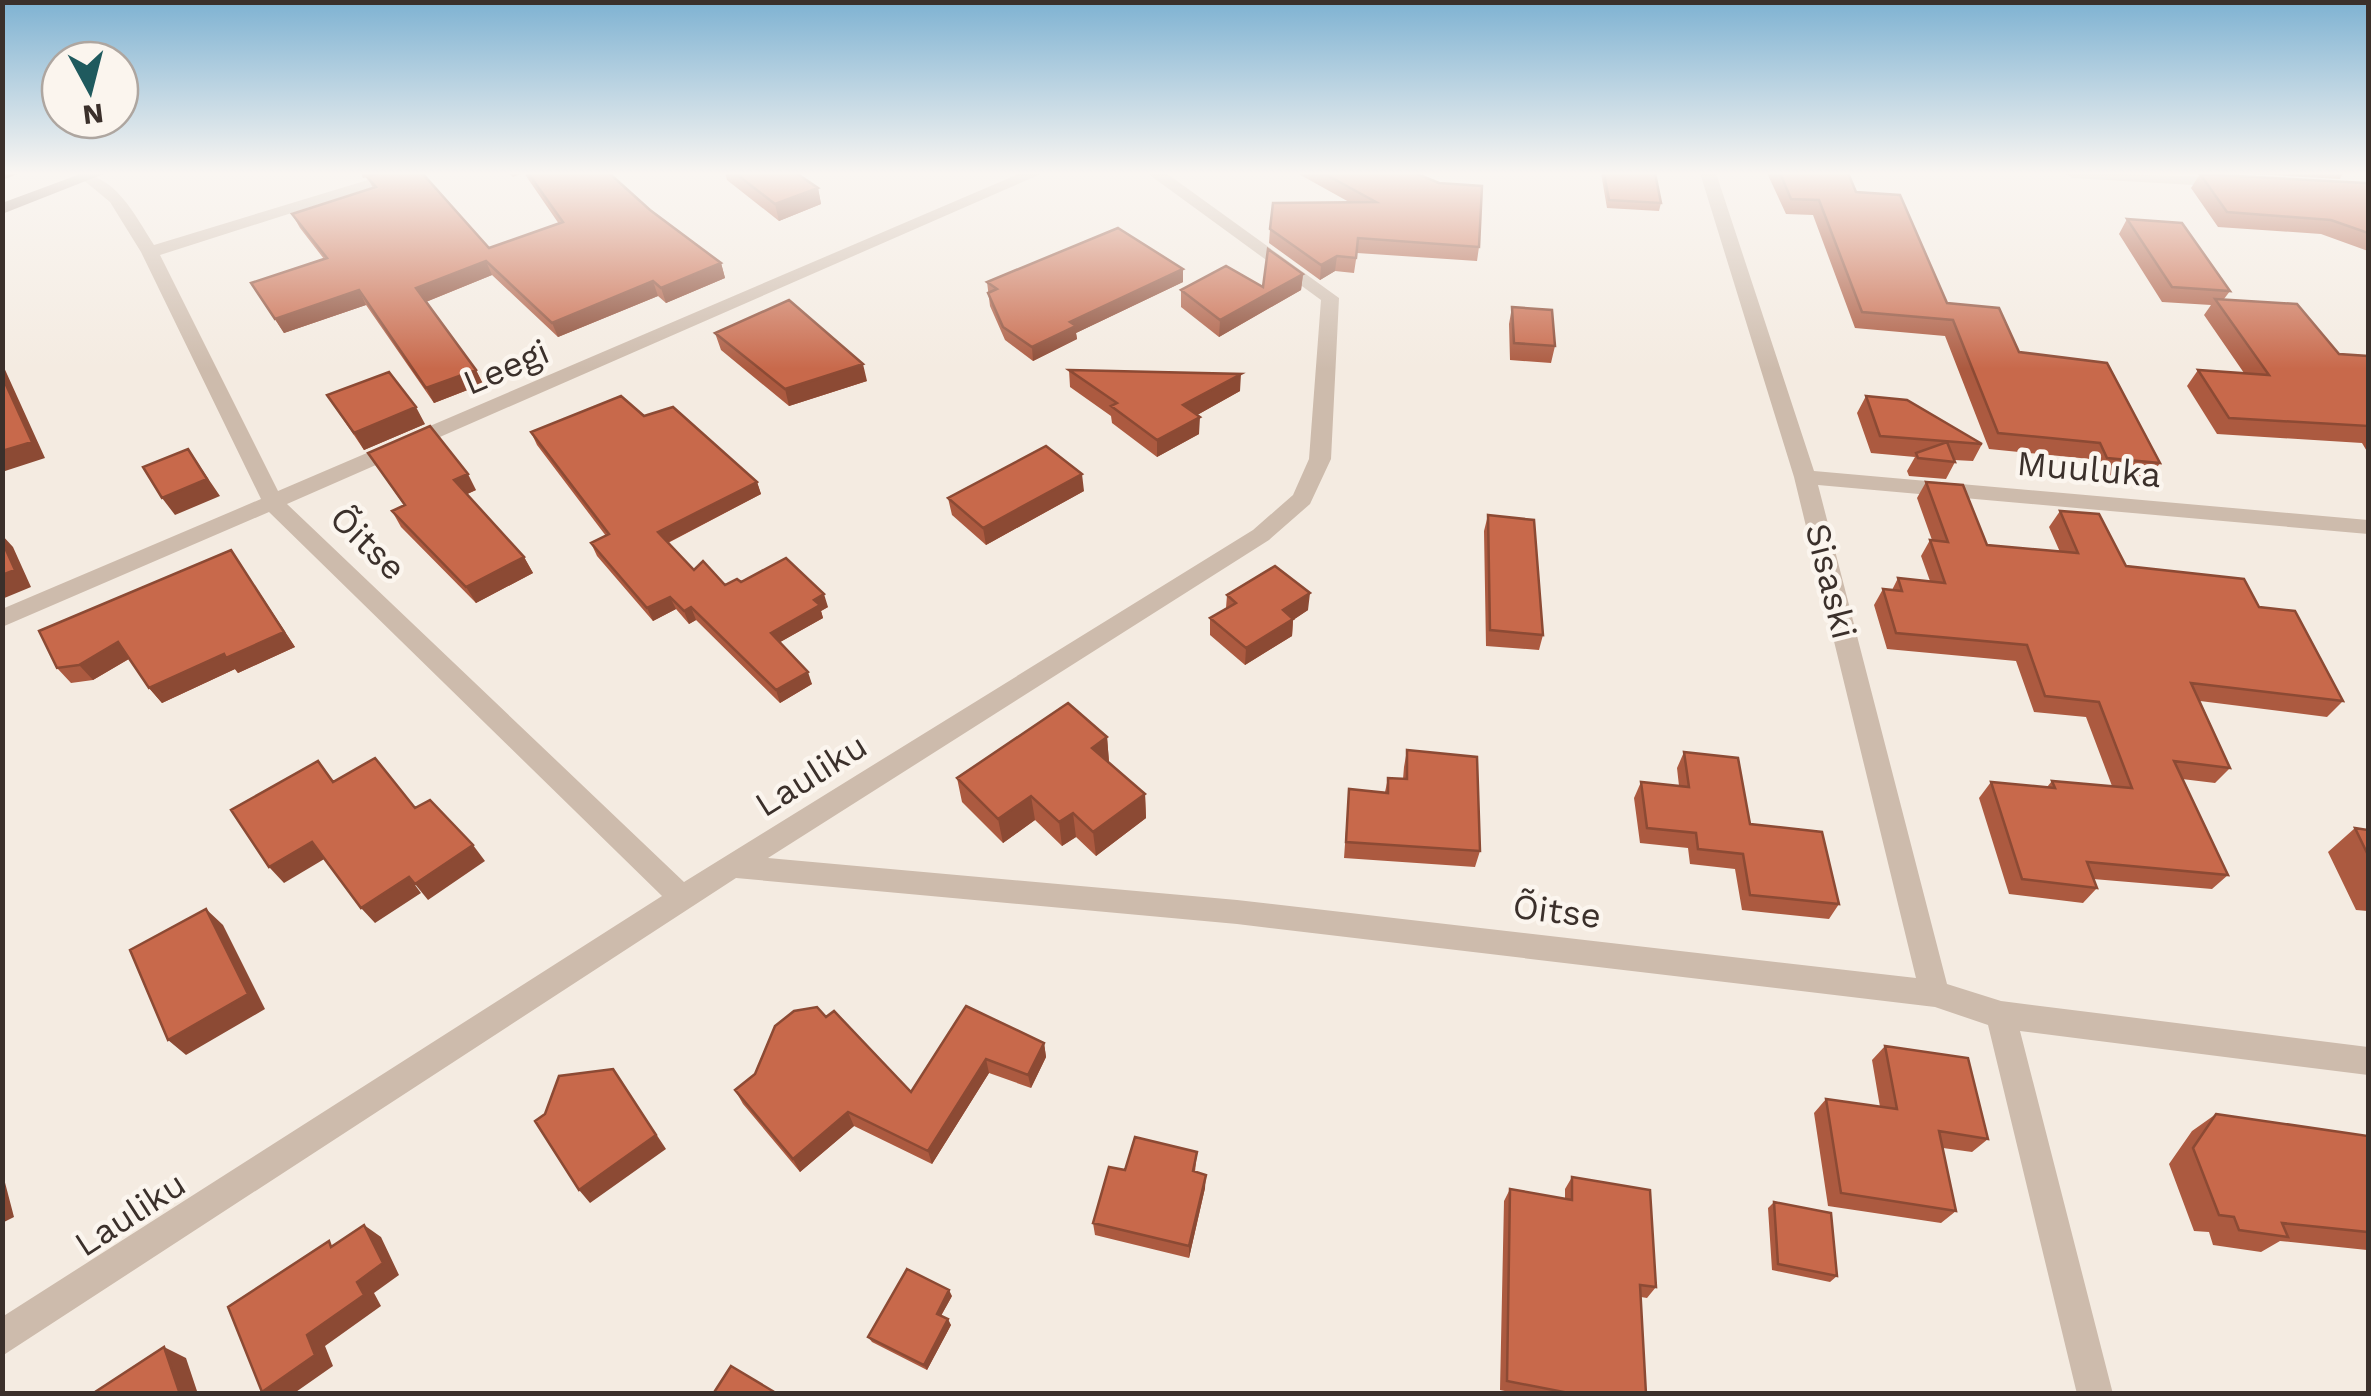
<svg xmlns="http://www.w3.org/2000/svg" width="2371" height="1396" font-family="'Work Sans',sans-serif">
	<rect width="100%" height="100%" fill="#f4ebe1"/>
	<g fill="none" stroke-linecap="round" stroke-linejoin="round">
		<path fill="#cdbbac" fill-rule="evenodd" d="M75 173C115 173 134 214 154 245L391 173H417L160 255 278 491 1021 173H1043L287 504 684 882 1253 530 1293 495 1309 459 1321 300 1147 173H1166L1339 298 1331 459 1310 504 1269 540 768 858 1237 900 1916 978 1794 477 1700 173H1716L1814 471 2368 520V534L1818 485 1947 984 2001 1001 2368 1047V1075L2020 1031 2113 1394H2077L1988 1025 1935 1007 1237 924 736 878 2 1356V1317L662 896 269 512 2 627V609L261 499 141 252 110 202Z
			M2064 173 2229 177 2237 182 2229 187 2072 178Z"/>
		<path fill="#a18a7d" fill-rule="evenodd" d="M83 173H106L2 214V203Z"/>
	</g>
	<path fill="#ac5a40" d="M509 173H609L650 210 721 263 725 278 666 303 658 296 558 337 492 275 426 302 476 370 483 384 434 403 366 305 284 333 251 283 324 259 300 228 292 214 373 188 367 177 489 248 559 224 524 173 513 177Z
		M725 173H796L818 188 821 204 779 221 727 180Z
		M1297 173H1415L1479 247 1477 261 1357 253 1354 273 1335 271 1320 280 1269 243 1270 229 1349 202Z
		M1601 173H1655L1661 203 1659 211 1607 208Z
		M1767 173H1848L1856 192 1947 303 2019 352 2160 463 2149 479 2097 474 2090 459 1989 449 1945 336 1855 328 1813 215 1786 214Z
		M2236 173H2343L2340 179Z
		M2200 174 2368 185V251L2321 234 2218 227 2191 188Z
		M2127 219 2230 291 2224 299 2339 354 2368 356V453L2362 443 2217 434 2187 386 2198 370 2244 373 2204 315 2211 305 2162 302 2119 234Z
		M1303 274 1301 290 1219 337 1181 307V290L1263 287Z
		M987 282H1183L1076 333 1077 339 1033 361 1005 340 990 306Z
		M1512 307 1555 346 1551 363 1510 360 1509 324Z
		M715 333 867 381 789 406 721 350Z
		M1069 370 1240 391 1197 415 1199 434 1157 457 1112 423 1111 416 1070 387Z
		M327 395 425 424 364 450Z
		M1866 396 1982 444 1973 461 1954 460 1955 462 1946 479 1909 476 1907 471 1915 457 1871 453 1857 413Z
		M644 416 757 482 761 494 668 543 694 570 725 585 741 582 828 607 821 611 823 618 780 642 812 684 780 703 696 620 689 624 676 609 653 621 597 556 591 543 606 536 537 445 531 432Z
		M368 453 476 490 467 494 524 557 533 573 476 603 401 527 392 511 404 505Z
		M1926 482 1987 545 2060 552 2049 527 2060 511 2126 566 2259 607 2343 701 2327 717 2200 701 2230 768 2215 783 2182 779 2228 875 2212 889 2093 879 2097 888 2083 903 2009 894 1979 798 1991 782 2047 787 2052 781 2112 786 2086 717 2034 712 2016 661 1887 649 1874 605 1883 589 1892 590 1898 578 1930 581 1921 556 1930 540H1932L1917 498Z
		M1084 491 986 545 952 515 948 498Z
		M1488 515 1543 635 1539 650 1486 646 1484 531Z
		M231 550 295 647 238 673 235 669 162 703 149 688 129 659 93 680 71 683 57 668Z
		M1227 595 1308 610 1293 620 1292 636 1245 665 1210 635V618L1226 608Z
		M1107 737 1109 762 1145 794 1146 818 1096 856 1076 837 1062 846 1035 820 1003 843 962 802 957 778Z
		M1407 750 1480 851 1475 867 1344 858 1349 789 1385 792 1388 778 1403 779 1404 767Z
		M1684 752 1750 824 1839 904 1829 919 1742 910 1735 869 1690 864 1688 848 1640 843 1634 798 1641 782 1679 786 1677 768Z
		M2355 828 2368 830V911L2356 910 2328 852Z
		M966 1006 1044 1043 1046 1057 1031 1088 989 1073 932 1164 854 1126 800 1172 743 1104 735 1090 826 1017 911 1092Z
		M1885 1046 1988 1139 1972 1152 1943 1148 1956 1211 1941 1223 1828 1206 1814 1113 1826 1099 1880 1107 1872 1060Z
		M2216 1114 2368 1136V1254L2367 1250 2280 1241 2261 1252 2213 1245 2209 1232 2194 1231 2169 1164 2192 1131Z
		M1197 1152 1195 1172 1205 1188 1189 1258 1095 1235 1093 1223 1125 1170Z
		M1572 1177 1656 1287 1647 1298 1641 1297 1646 1394H1519L1500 1390 1504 1201 1510 1189 1565 1199V1189Z
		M1774 1202 1837 1276 1830 1282 1772 1270 1768 1208Z
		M952 1296 941 1316 951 1325 927 1370 872 1342 868 1337Z"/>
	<path fill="#8c4a34" d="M2 173H20L2 180Z
		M361 173H378L363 178Z
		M818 188 821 204 779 221 775 204Z
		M1337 256 1335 271 1320 280 1321 265Z
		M486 261 492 275 423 303 416 288Z
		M721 263 725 278 666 303 661 288Z
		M1183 269V282L1076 333 1077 339 1033 361 1032 347 1070 322Z
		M1303 274 1301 290 1219 337 1220 320Z
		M653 281 658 296 558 337 552 323Z
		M359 290 366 305 284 333 275 319Z
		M2 363 45 458 5 471 2 469Z
		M863 364 867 381 789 406 785 389Z
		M476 370 483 384 434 403 426 388Z
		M1241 374 1240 391 1183 423V405Z
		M416 407 425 424 364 450 354 433Z
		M1200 417 1199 434 1157 457V440Z
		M188 449 220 496 175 515 162 498Z
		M468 474 476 490 463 496 454 480Z
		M1082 474 1084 491 986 545 983 528Z
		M757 482 761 494 663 545 658 532Z
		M2 535 13 547 31 587 2 599Z
		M231 550 295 647 238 673 235 669 162 703 149 688Z
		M524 557 533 573 476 603 466 587Z
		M1310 593 1308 610 1293 620 1292 636 1245 665 1246 648 1283 610Z
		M824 594 828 607 821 611 823 618 775 645 771 633 814 600Z
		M670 597 676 609 653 621 647 608Z
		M691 607 696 620 689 624 684 611Z
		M118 642 132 657 93 680 79 665Z
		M808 672 812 684 780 703 776 690Z
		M1107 737 1109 762 1092 748Z
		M1145 794 1146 818 1096 856 1093 832Z
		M1031 796 1035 820 1003 843 998 819Z
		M1073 813 1076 837 1062 846 1059 822Z
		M312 842 326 858 284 883 269 867Z
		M473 845 485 861 428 900 415 884Z
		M409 877 421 893 375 923 361 908Z
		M206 909 223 925 265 1009 186 1055 168 1040Z
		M1044 1043 1046 1057 1031 1088 1028 1075Z
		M986 1059 989 1073 932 1164 928 1151Z
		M613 1069 666 1149 590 1203 579 1190Z
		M848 1112 854 1126 800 1172 793 1159Z
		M2 1171 14 1217 2 1223Z
		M1206 1175 1205 1188 1189 1258V1246Z
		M364 1225 381 1237 399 1275 374 1293 381 1306 325 1346 333 1366 293 1394H265L262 1392 307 1335 357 1282Z
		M949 1290 952 1296 939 1319 937 1314Z
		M948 1319 951 1325 927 1370 924 1365Z
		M164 1347 186 1358 198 1394H180Z"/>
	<path fill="#c8694b" stroke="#8c4a34" stroke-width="2.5" d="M378 173H422L489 248 563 222 528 173H609L650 210 721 263 661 288 653 281 552 323 486 261 416 288 476 370 426 388 359 290 275 319 251 283 327 258 292 214 376 187 367 177Z
		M735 173H796L818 188 775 204Z
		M1323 173H1415L1439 183 1482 186 1479 247 1358 238 1356 258 1337 256 1321 265 1270 229 1273 203 1376 202Z
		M1604 173H1655L1661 203 1609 200Z
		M1780 173H1848L1856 192 1900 195 1947 303 1999 308 2019 352 2107 363 2160 463 2107 458 2100 443 1998 433 1953 320 1862 312 1819 200 1791 199Z
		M2200 174 2366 183 2368 185V233L2331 220 2227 212Z
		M2127 219 2182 223 2230 291 2172 287Z
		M1118 228 1183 269 1070 322 1076 326 1032 347 1003 327 988 293 997 289 987 282Z
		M1268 249 1303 274 1220 320 1181 290 1226 266 1263 287Z
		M2215 299 2297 304 2339 354 2368 356V426L2229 418 2198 370 2269 375Z
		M789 300 863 364 785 389 715 333Z
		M1512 307 1552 310 1555 346 1514 343Z
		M1069 370 1241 374 1183 405 1200 417 1157 440 1111 406 1117 403Z
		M389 372 416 407 354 433 327 395Z
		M2 376 32 442 2 451Z
		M621 396 644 416 673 407 757 482 658 532 694 570 703 561 725 585 737 579 741 582 786 558 824 594 814 600 820 605 771 633 808 672 776 690 691 607 684 611 670 597 647 608 591 543 609 534 531 432Z
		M1866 396 1907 400 1982 444 1880 436Z
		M430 426 468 474 454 480 524 557 466 587 392 511 405 505 368 453Z
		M1947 442 1955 462 1918 458 1916 453Z
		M1046 446 1082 474 983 528 948 498Z
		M188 449 207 479 162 498 143 467Z
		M1926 482 1963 485 1987 545 2078 553 2060 511 2099 514 2126 566 2244 579 2259 607 2295 611 2343 701 2191 683 2230 768 2174 761 2228 875 2087 862 2097 888 2022 879 1991 782 2055 788 2052 781 2132 788 2099 702 2045 696 2027 645 1896 633 1883 589 1902 591 1898 578 1945 583 1930 540 1948 542Z
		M1488 515 1534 520 1543 635 1490 630Z
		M2 541 15 570 2 575Z
		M231 550 284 632 226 658 224 654 149 688 118 642 79 665 57 668 39 631Z
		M1275 566 1310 593 1283 610 1293 619 1246 648 1210 618 1236 603 1227 595Z
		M1068 703 1107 737 1092 748 1145 794 1093 832 1073 813 1059 822 1031 796 998 819 957 778Z
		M1407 750 1477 757 1480 851 1346 842 1349 789 1388 793V778L1407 779Z
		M1684 752 1738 758 1750 824 1822 832 1839 904 1750 895 1743 854 1698 849 1696 833 1647 828 1641 782 1689 787Z
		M375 758 415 808 430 800 473 845 415 884 409 877 361 908 312 842 269 867 231 810 318 761 333 782Z
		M2355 828 2368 830V855Z
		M206 909 248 994 168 1040 130 950Z
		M966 1006 1044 1043 1028 1075 986 1059 928 1151 848 1112 793 1159 735 1090 755 1074 775 1026 794 1011 817 1007 826 1017 834 1011 911 1092Z
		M1885 1046 1968 1058 1988 1139 1939 1131 1956 1211 1841 1193 1826 1099 1897 1109Z
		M613 1069 656 1135 579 1190 535 1121 545 1114 559 1076Z
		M2216 1114 2368 1136V1232L2282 1223 2288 1237 2239 1230 2234 1217 2219 1215 2193 1148Z
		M1135 1137 1197 1152 1193 1171 1206 1175 1189 1246 1093 1223 1109 1167 1125 1170Z
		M1572 1177 1650 1190 1656 1287 1640 1285 1646 1394H1574L1507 1381 1510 1189 1572 1200Z
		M1774 1202 1831 1213 1837 1276 1778 1264Z
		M364 1225 383 1263 357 1282 364 1295 307 1335 315 1355 262 1392 228 1307 329 1241 331 1247Z
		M907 1269 949 1290 937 1314 948 1319 924 1365 868 1337Z
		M164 1347 180 1394H92Z
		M731 1366 776 1393 713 1394Z"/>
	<linearGradient id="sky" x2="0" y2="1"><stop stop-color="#7eb2d2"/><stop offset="0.47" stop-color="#faf6f2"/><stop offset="1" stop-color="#faf6f2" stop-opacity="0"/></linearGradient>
	<rect width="2371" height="369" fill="url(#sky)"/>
	<g text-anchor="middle" stroke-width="9" stroke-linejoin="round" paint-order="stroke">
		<g font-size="35" fill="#3b302b" stroke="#fbf5ee">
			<text transform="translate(506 367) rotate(-23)" y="12">Leegi</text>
			<text transform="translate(2089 469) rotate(5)" y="12">Muuluka</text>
			<text transform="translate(368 543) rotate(44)" y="12">Õitse</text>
			<text transform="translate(1831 581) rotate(76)" y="12">Sisaski</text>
			<text transform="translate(811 775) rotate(-32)" y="12">Lauliku</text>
			<text transform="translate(1557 911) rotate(7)" y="12">Õitse</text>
			<text transform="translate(130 1214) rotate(-33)" y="12">Lauliku</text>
		</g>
	</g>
	<rect width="2371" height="1396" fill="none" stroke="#3b302b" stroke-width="10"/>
	<g transform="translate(90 90) rotate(173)"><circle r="48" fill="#fbf5ee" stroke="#aea6a0" stroke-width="2.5"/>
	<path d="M0-8L18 38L0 25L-18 38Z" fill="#1f5a5e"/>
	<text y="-15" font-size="28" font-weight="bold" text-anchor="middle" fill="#3b302b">N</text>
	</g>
</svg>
